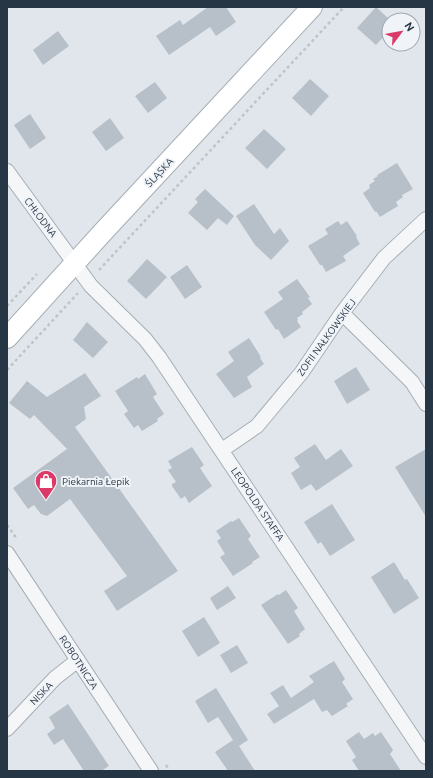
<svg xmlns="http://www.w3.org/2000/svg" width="433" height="778" font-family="Ubuntu,sans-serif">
	<rect width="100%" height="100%" fill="#e0e6eb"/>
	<path fill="#b7c0c9" d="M208 7H226L236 22 216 36 210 27 169 55 156 36 180 20 183 25Z
		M376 7 389 19V31L376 45 357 28Z
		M58 31 69 46 43 65 33 50Z
		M310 79 329 96 311 116 292 98Z
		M155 82 167 98 148 113 135 96Z
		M30 114 46 138 30 149 14 125Z
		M110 118 124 138 106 151 92 132Z
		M264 129 286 149 267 169 245 148Z
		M397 163 413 189 402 195 403 197 396 202 398 206 380 217 376 211 375 212 363 193 370 188 369 185 375 181 373 179 378 176 377 175Z
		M205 189 234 216 227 225 218 218 207 230 188 213 198 202 195 199Z
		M254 204 274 234 280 228 289 241 271 260 255 245 236 216Z
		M338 221 341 225 347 221 357 236 356 237 360 244 343 256 346 261 326 272 322 265H320L308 246 328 234 325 229Z
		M147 259 167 277 146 299 127 281Z
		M187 265 202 287 185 299 170 277Z
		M297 279 310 297 308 298 312 304 302 312 303 314 297 318 298 320 297 321 301 327 284 339 278 329 276 330 264 312 283 299 278 292Z
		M87 322 108 342 93 358 73 340Z
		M249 338 261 357 260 358 264 364 247 377 252 387 234 398 216 374 234 361 228 352Z
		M356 367 370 390 347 404 334 381Z
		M85 373 101 396 84 407 86 419 75 427 178 571 117 611 104 591 127 576 70 499 47 516 41 514 34 505 28 509 13 488 67 449 34 415 30 419 9 403 27 381 47 397Z
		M145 374 157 394 153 397 164 414 157 419 158 421 142 431 138 425 134 428 124 414 128 411 115 391 137 377 138 379Z
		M315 444 326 460 341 449 353 466 316 491 311 484 301 490 291 473 300 467 294 458Z
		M192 447 204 465 200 468 212 486 189 503 185 496 181 499 172 486V484L176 482 168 470 172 468 168 461Z
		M426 449V517L395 467Z
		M332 504 355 540 330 556 321 542 318 544 304 522Z
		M239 518 251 536 248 539 260 557 252 562 253 563 233 576 220 557 225 554 217 541 221 538 216 531 231 521 232 522Z
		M394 562 405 580 407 579 419 598 394 614 371 577Z
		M228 586 236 598 217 610 210 598Z
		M286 590 298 608 294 611 305 629 299 634 300 636 288 644 261 605 278 594 279 595Z
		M204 617 220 643 198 657 182 631Z
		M237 645 248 663 231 673 220 655Z
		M334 661 345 679 342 682 353 699 346 704 348 706 332 716 327 710 322 712 314 699 274 724 267 714 279 706 270 693 283 685 291 698 314 682 309 676Z
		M216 688 248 740 239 746 255 771H228L215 752 233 740 218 717 208 723 195 701Z
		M68 704 109 766 101 771H84L63 739 54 745 47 734 55 728 49 717Z
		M359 732 364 739 373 733 375 736 381 732 393 750 390 754 401 771H359L352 760 356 757 346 741Z"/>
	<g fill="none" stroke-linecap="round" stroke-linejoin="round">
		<g stroke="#a5aeb6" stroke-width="16">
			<path id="street" d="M7 171 91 286 145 339 159 357 426 757
				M342 313 412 382 426 404
				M222 450 257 426 302 372 342 313 384 258 426 219
				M7 553 151 771
				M7 729 55 678 78 660"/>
		</g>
		<g stroke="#a5aeb6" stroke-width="22">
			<path id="secondary" d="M7 338 103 232 312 7"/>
		</g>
		<path stroke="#bfc4c9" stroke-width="2.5" stroke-dasharray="3 3" stroke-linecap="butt" d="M99 270 344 7
			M7 306 37 274
			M7 370 78 293
			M7 525 17 539
			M166 765 170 771"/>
		<use href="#street" stroke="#f4f6f8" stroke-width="14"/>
		<use href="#secondary" stroke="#fff" stroke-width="20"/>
	</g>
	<defs>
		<g id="shop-pin" transform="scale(1.15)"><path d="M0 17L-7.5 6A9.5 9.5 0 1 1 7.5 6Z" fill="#db3a69" stroke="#f0f4f8"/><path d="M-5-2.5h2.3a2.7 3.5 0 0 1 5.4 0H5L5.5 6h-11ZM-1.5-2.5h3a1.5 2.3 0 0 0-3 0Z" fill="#fff"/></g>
	</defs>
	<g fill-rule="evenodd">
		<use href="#shop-pin" x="46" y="481"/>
	</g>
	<g text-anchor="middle" stroke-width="4" stroke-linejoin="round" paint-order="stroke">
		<g font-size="10" fill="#273644" stroke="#f0f4f8">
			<text transform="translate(159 172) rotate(-47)" y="4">ŚLĄSKA</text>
			<text transform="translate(41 217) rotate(53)" y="4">CHŁODNA</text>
			<text transform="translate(326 337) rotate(-54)" y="4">ZOFII NAŁKOWSKIEJ</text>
			<text transform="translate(258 504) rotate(56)" y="4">LEOPOLDA STAFFA</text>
			<text transform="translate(79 662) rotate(57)" y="4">ROBOTNICZA</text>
			<text transform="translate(41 693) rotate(-46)" y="4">NISKA</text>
		</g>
		<g font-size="10" fill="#273644" stroke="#f0f4f8" text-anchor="start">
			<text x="62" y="485">Piekarnia Łepik</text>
		</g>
	</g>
	<rect width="433" height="778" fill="none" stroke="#273644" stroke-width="16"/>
	<g transform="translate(401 32) rotate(58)"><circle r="19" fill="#f0f4f8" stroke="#a0a8b0"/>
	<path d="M0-3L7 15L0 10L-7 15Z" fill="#db3a69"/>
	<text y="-6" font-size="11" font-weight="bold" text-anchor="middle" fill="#273644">N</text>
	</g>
</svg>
